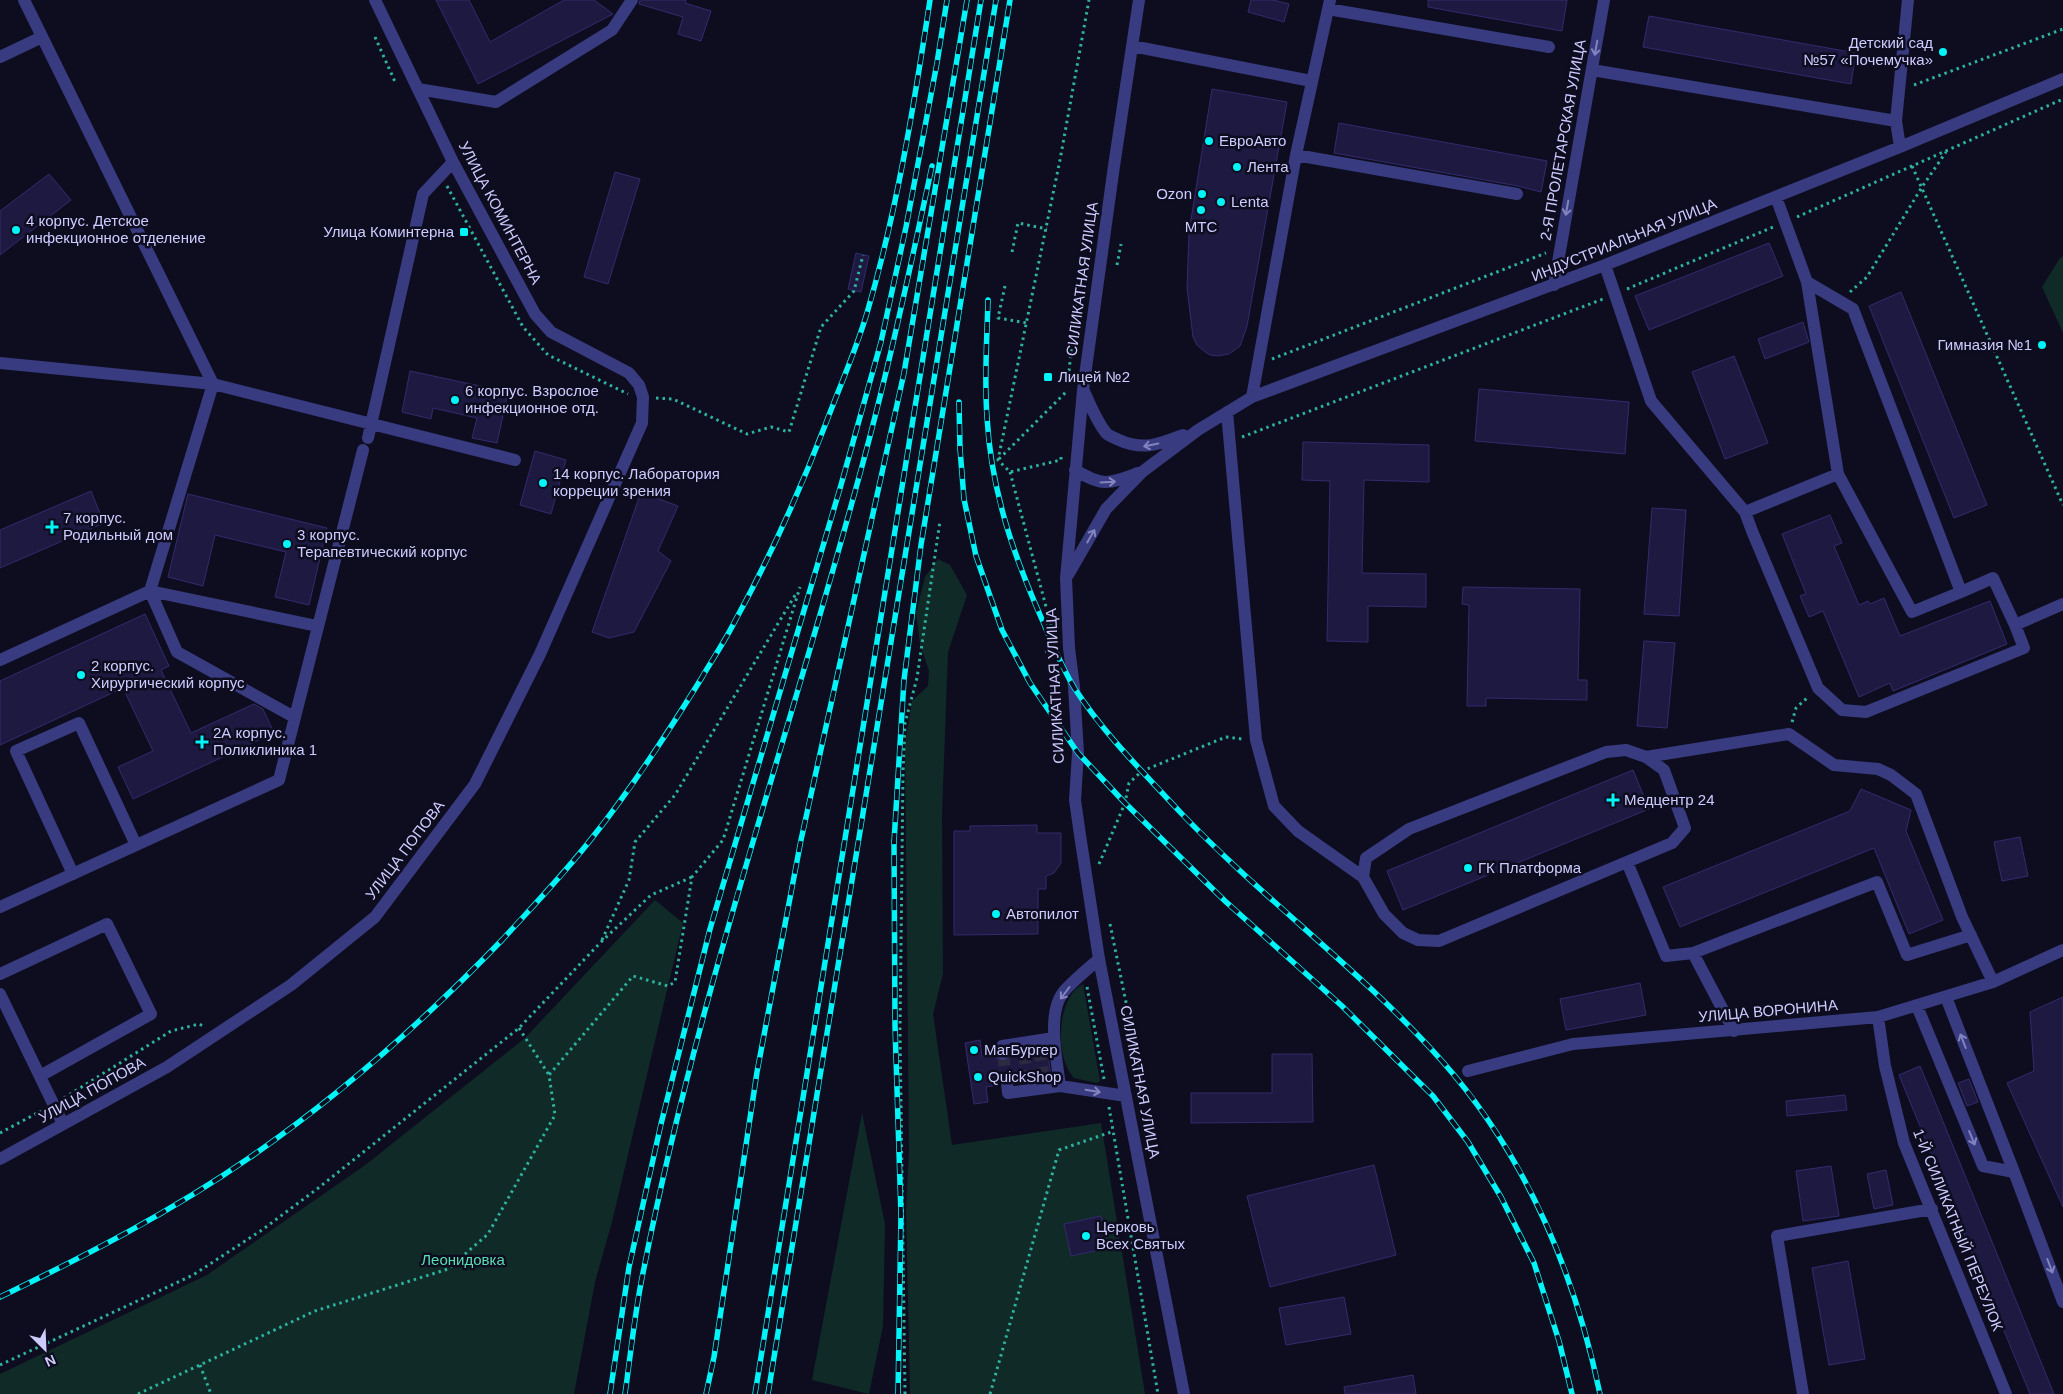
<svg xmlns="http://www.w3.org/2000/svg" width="2063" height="1394" font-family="Helvetica,sans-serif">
	<rect width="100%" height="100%" fill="#0e0d20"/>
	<path fill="#102a27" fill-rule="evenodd" d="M2063 256V333L2042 287 2060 258Z
		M938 559 950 565 967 595 948 652 942 814 943 974 933 1014 952 1145 1101 1123 1145 1394H910L906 1209 909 1150 905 744 912 701 928 686 929 671 920 644 916 613 925 577ZM1101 1216 1108 1248 1071 1256 1064 1224Z
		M655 900 683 923 612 1222 595 1282 574 1394H0V1374L207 1275 364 1166 525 1038Z
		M1083 984 1100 1081 1097 1083 1074 1078C1056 1059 1057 1011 1074 991 1076 988 1080 986 1083 984Z
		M862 1113 885 1224 883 1326 869 1394 812 1380Z"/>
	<path fill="#1e1941" stroke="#322b6d" d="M436 0H469L490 42 564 0H594L613 14 478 84Z
		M640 0H686L685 3 711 11 701 41 678 34 683 17 639 4Z
		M1251 0H1273L1289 4 1284 22 1248 12Z
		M1428 0H1567L1562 31 1428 7Z
		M1649 16 1856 53 1851 84 1643 47Z
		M1212 89 1287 102 1247 326 1240 346 1229 354 1218 356 1210 355 1204 351 1197 345 1193 337 1187 288 1189 232Z
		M1339 123 1547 161 1541 192 1518 186 1334 153Z
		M615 172 640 179 608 284 584 277Z
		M49 174 71 200 0 255V211Z
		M1769 243 1783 276 1649 330 1635 296Z
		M856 253 869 256 861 292 848 289Z
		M1901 292 1987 505 1954 518 1869 306Z
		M1803 322 1809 342 1765 359 1758 339Z
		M1734 356 1768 443 1725 459 1692 372Z
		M410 371 508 392 497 443 472 438 477 418 433 408 431 419 402 412Z
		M1479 389 1629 402 1625 454 1475 441Z
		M1303 442 1429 445V482L1364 480 1362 573 1426 574V607L1368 606V642L1327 641 1330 481 1302 480Z
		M535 451 566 460 551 514 520 505Z
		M91 491 104 523 0 568V530Z
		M641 492 678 506 658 551 671 561 634 632 609 638 592 632Z
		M188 494 327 528 309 605 275 597 286 552 215 535 203 586 168 577Z
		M1652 508 1686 510 1679 616 1644 614Z
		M1830 515 1842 543 1834 546 1859 605 1868 601 1870 604 1884 598 1900 636 1990 601 2007 644 1893 691 1890 683 1859 697 1823 611 1809 617 1800 596 1806 594 1782 534Z
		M1463 587 1580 589 1578 680H1587V700L1486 698V706H1467L1469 605 1462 604Z
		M145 614 169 666 161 670 191 733 254 704 263 709 274 733 133 799 118 767 153 751 123 688 0 745V681Z
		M1644 641 1675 643 1667 728 1637 726Z
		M1633 770 1649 809 1403 910 1387 871Z
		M1861 789 1911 810 1906 831 1943 920 1909 934 1874 848 1680 927 1663 887 1850 811Z
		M1037 825V833H1061V863L1054 873 1046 876V889H1038V934L954 935V831H970V826Z
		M2020 837 2028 876 2002 881 1994 842Z
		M1640 983 1646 1015 1566 1030 1560 999Z
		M2063 997V1207L2007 1083 2034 1071 2030 1012Z
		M980 1040 982 1057 995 1055 997 1059 1004 1062 1008 1060 1011 1053 1047 1048 1051 1077 1015 1082 1011 1076 1006 1075 1000 1079 999 1085 986 1087 988 1102 974 1104 965 1043Z
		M1272 1054H1312L1313 1122 1191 1123V1093H1272Z
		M1920 1066 1940 1114 2054 1394H2030L1899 1075Z
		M1969 1079 1978 1102 1967 1106 1958 1083Z
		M1845 1095 1847 1110 1787 1116 1786 1101Z
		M1374 1165 1396 1255 1270 1287 1247 1196Z
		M1831 1166 1839 1216 1803 1221 1796 1171Z
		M1886 1170 1893 1205 1874 1209 1867 1174Z
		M1101 1216 1108 1248 1071 1256 1064 1224Z
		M1848 1261 1865 1359 1829 1365 1812 1268Z
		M1344 1297 1351 1334 1286 1345 1279 1308Z
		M1413 1375 1416 1394H1345L1344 1387Z"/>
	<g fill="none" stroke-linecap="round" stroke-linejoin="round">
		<path stroke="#2b2a41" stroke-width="12" stroke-dasharray="12 6" stroke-linecap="butt" d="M1039 1049 1044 1078
			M1024 1052 1028 1081
			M1003 1054 1007 1083"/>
		<path stroke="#2eb29e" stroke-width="3" stroke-dasharray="2.5 4" stroke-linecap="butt" d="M375 37 396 84
			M1914 85 2063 29
			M1912 166 2063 505
			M447 186 523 327 548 355 628 394
			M1797 217 2063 99
			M1012 252 1018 223 1047 229
			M1117 265 1121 244
			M1005 286 998 318 1027 323
			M1627 289 1773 227
			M1850 292 1867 277 1922 187 1946 152
			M1272 359 1546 253
			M1069 371 1078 286H1083
			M656 398 673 399 747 434 771 427 789 432 821 327 854 291 863 255
			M1242 437 1603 299
			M1061 457V460L1010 472 998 460 1060 160 1089 0
			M999 459 1067 391
			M1010 472 1052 629
			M1053 640 1052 644 1046 650 1055 680V684L1049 690 1060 717
			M1792 722 1796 708 1808 697
			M1061 742 1059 729 1063 725
			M1099 864 1125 803 1129 783 1142 771 1226 737 1242 739
			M1110 924 1150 1120 1143 1122
			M602 940 629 880 635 842 675 795 797 592
			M1087 987 1104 1079
			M519 1028 549 1075
			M64 1098 171 1031 199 1024 205 1027
			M1109 1107 1158 1394
			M0 1133 41 1111
			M0 1365 193 1275 262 1230 317 1189 519 1028 600 943 651 895 692 877
			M200 1365 211 1394
			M138 1394 315 1311 448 1269 488 1234 555 1115 549 1075 633 976 668 986 675 982 692 877 723 840 800 587
			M905 1394 900 1032 903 772 905 723 917 678 940 521
			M990 1394 1059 1150 1114 1131"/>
		<path stroke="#383b7f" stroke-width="12" d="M24 0 213 384
			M1139 0 1114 166 1083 390 1066 578 1069 648 1074 687 1078 753 1075 800 1080 835 1099 959 1184 1394
			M1328 9 1549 47
			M1132 46 1311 81
			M0 57 42 37
			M1592 70 1896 121
			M418 89 496 102 612 30 632 0
			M1900 147 1896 121 1908 0
			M1296 155 1517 194
			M1776 197 1807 282 1838 474 1912 612 1961 592
			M1605 265 1651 401 1745 512 1752 531 1818 688 1842 710 1866 712 2024 648 2015 625 2063 604
			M1807 282 1853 309 1961 592 1993 578 2015 625
			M1554 285 1604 0
			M0 363 213 384
			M1084 391C1090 405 1096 420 1106 433 1109 436 1115 438 1119 440 1143 451 1160 444 1183 435
			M1252 397 1296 155 1330 0
			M1227 412 1256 740 1274 806 1298 831 1363 877 1384 914 1403 933 1418 940 1439 941 1672 843 1685 828 1664 770 1646 757 1626 750 1606 752 1409 829 1366 858 1363 877
			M368 438 423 194 453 162
			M1075 470C1103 487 1108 484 1138 473
			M1745 512 1838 474
			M1068 575 1106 509 1142 472 1198 430 1252 397 1605 265 1900 147 2063 79
			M150 591 177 652 294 717
			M150 591 317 626
			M0 660 150 591 213 384 515 460
			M1646 757 1789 734 1834 765 1878 769 1891 775 1916 794 1962 917 1993 982
			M1627 862 1666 956 1693 953 1734 1031
			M73 874 16 751 79 723 136 845
			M0 907 279 780 363 450
			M1693 953 1877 882 1907 955 1971 935
			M0 974 107 924 151 1014 40 1076
			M0 994 63 1124
			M1946 997 2014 1172
			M1917 1006 1983 1166 2014 1172 2063 1302
			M1878 1017 1885 1066 1904 1143 2006 1394
			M1003 1054 1002 1046 1054 1038
			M1468 1071 1573 1044 1878 1017 1993 982 2063 950
			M1007 1083 1008 1093 1060 1086 1126 1096
			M1060 1086C1057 1061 1047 1016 1062 994 1069 984 1089 968 1099 959
			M0 1159 167 1067 291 985 375 917 475 784 540 654 642 423 643 397 639 385 629 373 551 332 535 314 453 162 375 0
			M1803 1394 1777 1236 1932 1209"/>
		<g stroke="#01f4f7" stroke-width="5.5">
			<path id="rail" d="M988 300C987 339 984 378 987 417 991 491 1014 557 1044 624 1053 646 1063 669 1075 689 1105 735 1144 773 1181 813 1264 900 1362 971 1442 1061 1526 1156 1574 1270 1600 1394
				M959 402 960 449 964 499 976 556 1002 630 1030 683 1078 753 1125 803 1225 901 1342 1006 1433 1096 1468 1142 1501 1197 1534 1263 1559 1341 1572 1394
				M0 1297C85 1256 171 1212 249 1158 342 1094 425 1020 503 939 533 906 564 874 592 838 632 788 667 734 701 679 712 660 725 641 735 621 770 557 800 491 826 423 840 386 856 350 867 313 897 211 914 105 930 0
				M610 1394 629 1267 661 1124 710 929 841 485 881 342 906 227 937 63 947 0
				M625 1394C631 1352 635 1309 644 1268 696 1003 785 748 856 488 886 381 909 274 932 166
				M706 1394 714 1357 757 1072 801 840 904 373 967 0
				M755 1394 981 0
				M768 1394 996 0
				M898 1394 901 1215 895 1026 894 842 904 680 921 545 1010 0"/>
		</g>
		<use href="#rail" stroke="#0e0d20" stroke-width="4" stroke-dasharray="11" stroke-linecap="butt"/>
	</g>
	<defs><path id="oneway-shaft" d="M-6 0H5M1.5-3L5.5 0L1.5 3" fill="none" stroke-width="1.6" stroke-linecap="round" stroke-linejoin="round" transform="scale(1.25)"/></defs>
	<g stroke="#8384bf">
		<use href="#oneway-shaft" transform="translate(1596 48) rotate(100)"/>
		<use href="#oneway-shaft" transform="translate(1567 208) rotate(100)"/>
		<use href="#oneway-shaft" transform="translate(1151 445) rotate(169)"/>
		<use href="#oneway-shaft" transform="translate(1108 482) rotate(-3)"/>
		<use href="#oneway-shaft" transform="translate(1091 536) rotate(-60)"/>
		<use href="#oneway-shaft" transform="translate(1065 993) rotate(127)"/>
		<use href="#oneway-shaft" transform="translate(1963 1041) rotate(-111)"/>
		<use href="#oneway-shaft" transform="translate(1093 1091) rotate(9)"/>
		<use href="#oneway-shaft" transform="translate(1972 1138) rotate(68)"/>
		<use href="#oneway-shaft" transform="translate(2050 1266) rotate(69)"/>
	</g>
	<g fill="#01f4f7" stroke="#0e0d20" stroke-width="2">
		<circle cx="1943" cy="52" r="5"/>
		<circle cx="1209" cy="141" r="5"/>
		<circle cx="1237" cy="167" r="5"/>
		<circle cx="1202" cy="194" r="5"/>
		<circle cx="1221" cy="202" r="5"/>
		<circle cx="1201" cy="210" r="5"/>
		<circle cx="16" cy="230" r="5"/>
		<rect x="459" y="227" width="10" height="10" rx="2.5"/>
		<circle cx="2042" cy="345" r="5"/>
		<rect x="1043" y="372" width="10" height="10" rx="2.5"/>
		<circle cx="455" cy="400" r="5"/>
		<circle cx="543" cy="483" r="5"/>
		<path d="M49.5 519.5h5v5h5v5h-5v5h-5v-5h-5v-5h5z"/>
		<circle cx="287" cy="544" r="5"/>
		<circle cx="81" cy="675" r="5"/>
		<path d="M199.5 734.5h5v5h5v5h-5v5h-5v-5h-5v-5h5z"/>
		<path d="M1610.5 792.5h5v5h5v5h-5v5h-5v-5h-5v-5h5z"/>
		<circle cx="1468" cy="868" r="5"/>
		<circle cx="996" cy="914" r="5"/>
		<circle cx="974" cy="1050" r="5"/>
		<circle cx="978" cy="1077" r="5"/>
		<circle cx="1086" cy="1236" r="5"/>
	</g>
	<g text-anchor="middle" stroke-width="5" stroke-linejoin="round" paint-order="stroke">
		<g font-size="15" fill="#ceccff" stroke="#0e0d20" text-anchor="start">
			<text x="1933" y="48" text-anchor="end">Детский сад<tspan x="1933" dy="17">№57 «Почемучка»</tspan></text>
			<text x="1219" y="146">ЕвроАвто</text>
			<text x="1247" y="172">Лента</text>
			<text x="1192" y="199" text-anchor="end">Ozon</text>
			<text x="1231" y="207">Lenta</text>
			<text x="26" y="226">4 корпус. Детское<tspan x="26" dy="17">инфекционное отделение</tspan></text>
			<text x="1201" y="232" text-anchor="middle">МТС</text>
			<text x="454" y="237" text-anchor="end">Улица Коминтерна</text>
			<text x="2032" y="350" text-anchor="end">Гимназия №1</text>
			<text x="1058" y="382">Лицей №2</text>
			<text x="465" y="396">6 корпус. Взрослое<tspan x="465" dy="17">инфекционное отд.</tspan></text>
			<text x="553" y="479">14 корпус. Лаборатория<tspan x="553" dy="17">корреции зрения</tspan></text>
			<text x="63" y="523">7 корпус.<tspan x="63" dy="17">Родильный дом</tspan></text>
			<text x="297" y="540">3 корпус.<tspan x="297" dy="17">Терапевтический корпус</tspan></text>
			<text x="91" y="671">2 корпус.<tspan x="91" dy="17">Хирургический корпус</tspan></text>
			<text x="213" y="738">2А корпус.<tspan x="213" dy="17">Поликлиника 1</tspan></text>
			<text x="1624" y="805">Медцентр 24</text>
			<text x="1478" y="873">ГК Платформа</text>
			<text x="1006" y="919">Автопилот</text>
			<text x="984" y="1055">МагБургер</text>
			<text x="988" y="1082">QuickShop</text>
			<text x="1096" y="1232">Церковь<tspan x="1096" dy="17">Всех Святых</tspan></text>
		</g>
		<g font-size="15" fill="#ceccff" stroke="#0e0d20">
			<text transform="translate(1563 140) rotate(-80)" y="5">2-Я ПРОЛЕТАРСКАЯ УЛИЦА</text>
			<text transform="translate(500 213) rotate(62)" y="5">УЛИЦА КОМИНТЕРНА</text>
			<text transform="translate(1624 240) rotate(-22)" y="5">ИНДУСТРИАЛЬНАЯ УЛИЦА</text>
			<text transform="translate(1082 279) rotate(-82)" y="5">СИЛИКАТНАЯ УЛИЦА</text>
			<text transform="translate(1055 686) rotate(-93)" y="5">СИЛИКАТНАЯ УЛИЦА</text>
			<text transform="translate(405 850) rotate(-53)" y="5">УЛИЦА ПОПОВА</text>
			<text transform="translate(1768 1011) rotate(-5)" y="5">УЛИЦА ВОРОНИНА</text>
			<text transform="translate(1140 1082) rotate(79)" y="5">СИЛИКАТНАЯ УЛИЦА</text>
			<text transform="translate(92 1090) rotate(-29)" y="5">УЛИЦА ПОПОВА</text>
			<text transform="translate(1958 1230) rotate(68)" y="5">1-Й СИЛИКАТНЫЙ ПЕРЕУЛОК</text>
		</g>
		<g font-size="15" fill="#59deb1" stroke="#0e0d20">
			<text x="463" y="1265">Леонидовка</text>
		</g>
	</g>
	<g transform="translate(45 1349) rotate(156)" stroke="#0e0d20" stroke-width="4" paint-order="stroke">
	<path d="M0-4L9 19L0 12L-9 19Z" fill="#ceccff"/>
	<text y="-8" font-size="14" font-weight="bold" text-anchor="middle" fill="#ceccff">N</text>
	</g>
</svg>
